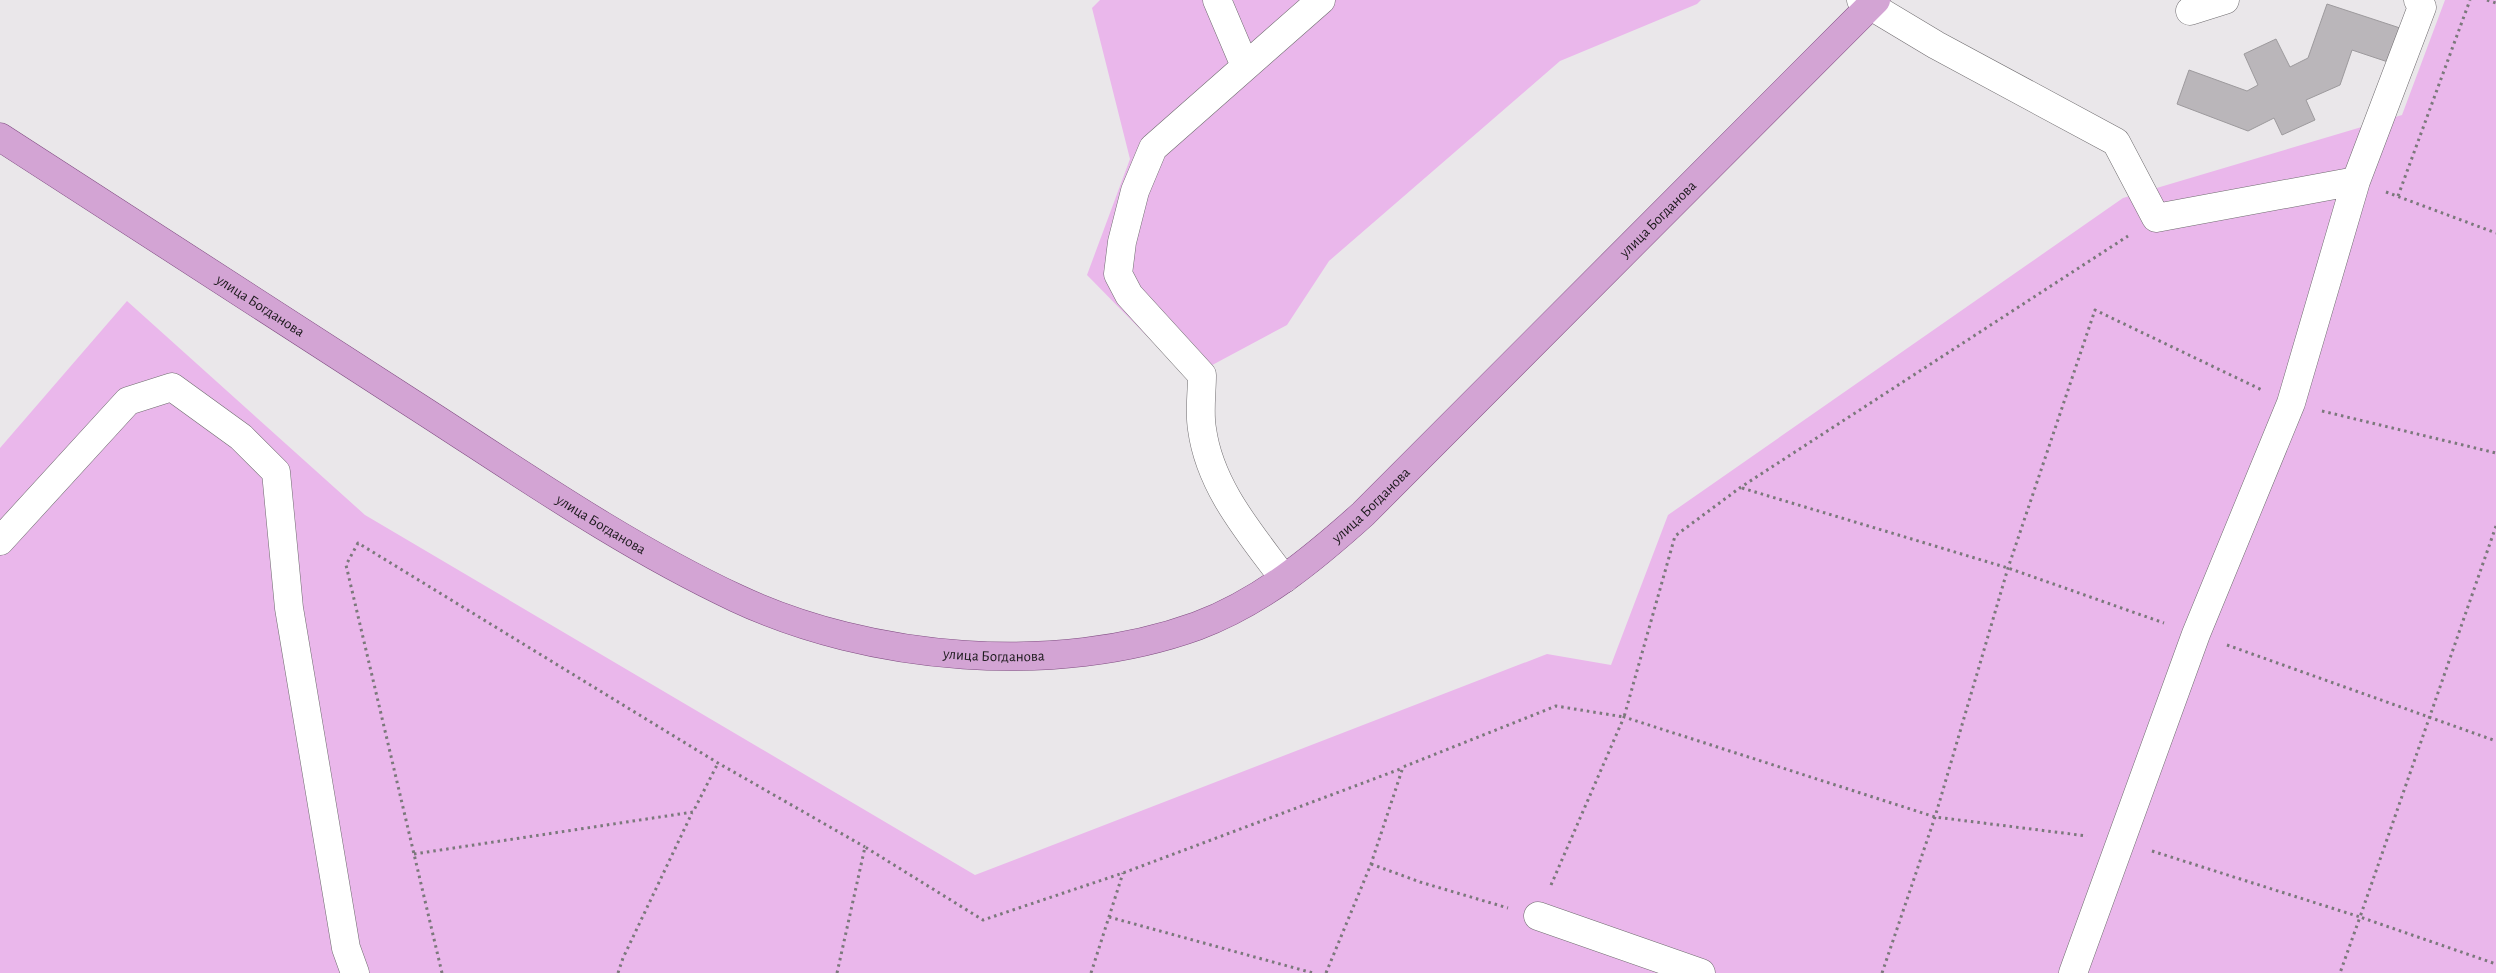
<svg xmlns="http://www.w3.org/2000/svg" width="2496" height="973" font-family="'Alegreya Sans',sans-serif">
	<rect width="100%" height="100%" fill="#eae7ea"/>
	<path fill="#eab7eb" d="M1100 0H1701L1697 4 1560 61 1329 261 1287 325 1188 378 1087 275 1130 159 1092 8Z
		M2445 0H2496V973H0V448L127 301 365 515 975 875 1547 654 1611 665 1668 515 2123 198 2402 115Z"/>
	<path fill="#bab6ba" stroke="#9d9a9d" d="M2327 4 2400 28 2388 62 2352 50 2340 85 2306 100 2315 120 2282 135 2274 118 2248 131 2177 104 2189 70 2247 91 2258 85 2244 54 2276 39 2290 67 2308 58Z"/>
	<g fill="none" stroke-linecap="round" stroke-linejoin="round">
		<g stroke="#6f6c6f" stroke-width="29">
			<path id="minor" d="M1217 0 1245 66
				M1861 0 1936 45 2116 142 2156 218 2356 181 2422 7 2418 0
				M2190 11 2225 0
				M0 541 128 401 172 387 241 437 276 472 289 608 346 948 355 973
				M1284 579C1251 534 1210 488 1202 429 1199 412 1202 393 1202 375L1129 295 1118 274 1122 242 1135 191 1153 148 1321 0
				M1538 916 1701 973
				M2073 973 2196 634 2291 403 2356 181"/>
		</g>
		<g stroke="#7f4c81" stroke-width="29">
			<g id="major">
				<path id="s1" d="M0 137C137 226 274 314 410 402 516 470 621 544 736 598 870 661 1056 677 1197 626 1261 602 1313 559 1363 514L1876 0"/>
			</g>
		</g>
		<path stroke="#7b787b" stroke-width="3" stroke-dasharray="2.5 4" stroke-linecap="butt" d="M2487 0 2496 3
			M2386 192 2496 233
			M2398 196 2470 0
			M2322 411 2496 453
			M1742 488 2008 568 2164 623
			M2496 526 2360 917 2496 964
			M2227 645 2496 741
			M2152 851 2360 917 2340 973
			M414 854 693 812 718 763
			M1371 864 1420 882 1508 908
			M1551 885 1624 717 1935 817 2087 836
			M1109 917 1313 973
			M442 973 346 565 358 543 718 763 865 847
			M618 973 623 958 692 813
			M837 973 865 847 983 920 1123 873 1403 768
			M1091 973 1123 873
			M1326 973 1371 864 1403 767 1556 706 1624 717 1675 536 1741 487 2128 236
			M1882 973 1935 817 2008 568 2095 310 2262 390"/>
		<use href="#minor" stroke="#fff" stroke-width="28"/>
		<use href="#major" stroke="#d3a4d4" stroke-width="28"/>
	</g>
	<g text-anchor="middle" stroke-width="4.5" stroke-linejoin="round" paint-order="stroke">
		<g font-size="15" fill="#1b191b" stroke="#fff">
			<text dy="5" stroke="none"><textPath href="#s1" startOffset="1960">улица Богданова</textPath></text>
			<text dy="5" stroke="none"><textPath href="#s1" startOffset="310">улица Богданова</textPath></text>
			<text dy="5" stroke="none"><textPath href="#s1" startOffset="1555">улица Богданова</textPath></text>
			<text dy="5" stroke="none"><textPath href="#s1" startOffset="715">улица Богданова</textPath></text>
			<text dy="5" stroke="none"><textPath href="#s1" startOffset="1135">улица Богданова</textPath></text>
		</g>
	</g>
</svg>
